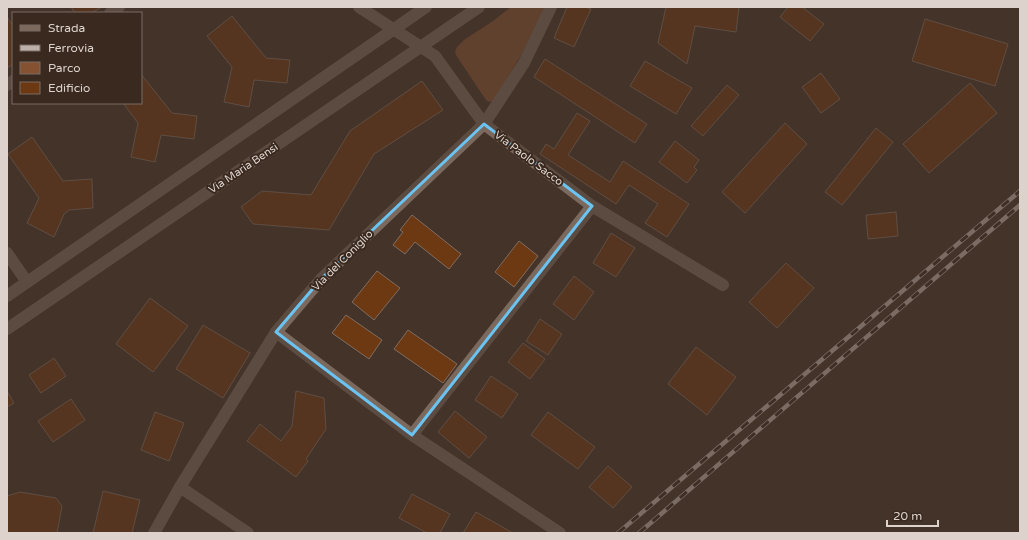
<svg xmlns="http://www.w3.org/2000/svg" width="1027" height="540" font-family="'Varela Round',sans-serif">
	<rect width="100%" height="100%" fill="#443329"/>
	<path fill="#845231" d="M511 7H546L520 57 493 101 489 102 486 100 456 55 455 51 457 47 464 40 493 21Z"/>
	<path fill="#6c3912" stroke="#806d62" d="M71 7H102L91 13H75Z
		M567 7H585L591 9 574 47 554 38Z
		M666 7H739L736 32 695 26 687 64 658 43Z
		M788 7H802L824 24 810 41 780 17Z
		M232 16 266 58 290 60 287 83 254 80 249 107 224 102 232 67 207 36Z
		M7 17 13 26V64L7 68Z
		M925 19 1008 44 995 86 912 61Z
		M545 59 647 124 635 143 534 77Z
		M645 61 692 88 676 114 630 86Z
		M821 73 840 99 821 113 802 87Z
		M141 74 172 113 197 116 194 139 161 135 155 162 131 157 138 123 123 103H141Z
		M422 81 443 110 374 154 329 230 253 224 241 207 262 191 311 195 350 131Z
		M970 83 997 113 929 173 903 144Z
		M727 85 739 95 703 136 691 126Z
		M577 113 590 121 568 155 610 182 623 161 689 204 667 237 645 223 658 204 629 185 616 204 540 154 546 144 554 149Z
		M785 123 807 144 745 213 722 192Z
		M876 128 893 142 842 205 825 192Z
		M32 137 63 181 92 179 93 208 69 210 64 214 54 237 27 223 39 198 8 154Z
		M675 141 699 160 694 167 697 170 687 183 659 162Z
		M896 212 898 236 868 239 866 215Z
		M412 215 461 254 449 269 415 242 405 254 393 245 403 232 400 230Z
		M611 233 635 248 616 277 593 263Z
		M519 241 538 256 514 287 495 272Z
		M786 263 814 288 777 328 749 302Z
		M377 271 400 288 374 320 352 302Z
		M574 276 594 292 574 320 553 304Z
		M150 298 188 326 153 372 116 344Z
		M346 315 382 340 369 359 332 333Z
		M540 319 562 334 548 355 526 341Z
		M203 325 250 353 223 398 176 369Z
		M408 330 457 364 443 383 394 349Z
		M523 343 545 359 530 379 508 362Z
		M696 347 736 377 707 415 668 384Z
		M54 358 66 376 41 393 29 375Z
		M491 376 518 394 502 418 475 400Z
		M7 391 14 403 7 407Z
		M296 391 324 398 326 429 306 459 308 461 296 477 247 441 260 424 281 441 292 426Z
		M71 399 85 420 53 442 38 421Z
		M455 411 487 437 469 458 438 432Z
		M155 412 184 423 169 461 141 450Z
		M548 412 595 447 578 469 531 435Z
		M608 466 632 487 613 508 589 487Z
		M103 491 140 500 132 533H93Z
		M20 492 56 498 62 506 57 533H7V496Z
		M412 494 450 514 440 533H427L399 518Z
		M476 512 513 533H463Z"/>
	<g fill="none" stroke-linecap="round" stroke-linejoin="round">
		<path stroke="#7b695d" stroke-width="12" d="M359 7 435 56 484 124 592 206 723 285
			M110 13 119 7
			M7 85 13 81
			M7 253 27 282
			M7 296 426 7
			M7 329 479 7
			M276 332 412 435 560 533
			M412 435 592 206
			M180 487 248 533
			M154 533 180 487 276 332 322 278 484 124 524 63 551 7"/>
		<g stroke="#bcb0a8" stroke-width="4.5">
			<path id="rail" d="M618 533 1020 191
				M639 533 1020 205"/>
		</g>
		<use href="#rail" stroke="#39291f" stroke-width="3" stroke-dasharray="9" stroke-linecap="butt"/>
	</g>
	<path d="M0 0H1027V540H0ZM484 124 592 206 412 435 276 332 322 278Z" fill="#443329" fill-opacity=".55" fill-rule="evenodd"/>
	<path fill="none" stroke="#6bc3f2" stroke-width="3" stroke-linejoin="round" d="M484 124 592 206 412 435 276 332 322 278Z"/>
	<g text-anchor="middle" stroke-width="4" stroke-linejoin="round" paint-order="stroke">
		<g font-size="11" fill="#ded3cc" stroke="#39291f">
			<text transform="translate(529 158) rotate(37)" y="4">Via Paolo Sacco</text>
			<text transform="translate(243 168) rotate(-34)" y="4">Via Maria Bensi</text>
			<text transform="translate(342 260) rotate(-45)" y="4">Via del Coniglio</text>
		</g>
	</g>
	<rect width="1027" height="540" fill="none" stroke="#ded3cc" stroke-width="16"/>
	<rect x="12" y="12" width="130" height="92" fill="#39291f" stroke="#7b6d64"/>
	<rect x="20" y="25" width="20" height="6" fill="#7b695d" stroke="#7b6d64"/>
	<text x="48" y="32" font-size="12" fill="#ded3cc">Strada</text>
	<rect x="20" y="45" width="20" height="6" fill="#bcb0a8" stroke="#7b6d64"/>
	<text x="48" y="52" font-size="12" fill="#ded3cc">Ferrovia</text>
	<rect x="20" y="62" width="20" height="12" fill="#845231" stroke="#7b6d64"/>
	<text x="48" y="72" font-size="12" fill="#ded3cc">Parco</text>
	<rect x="20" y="82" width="20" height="12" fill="#6c3912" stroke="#7b6d64"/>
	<text x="48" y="92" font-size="12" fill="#ded3cc">Edificio</text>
	<path d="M887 520v6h51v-6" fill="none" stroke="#ded3cc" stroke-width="2"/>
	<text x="893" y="520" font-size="12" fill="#ded3cc" stroke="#39291f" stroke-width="3" paint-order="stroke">20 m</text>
</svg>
